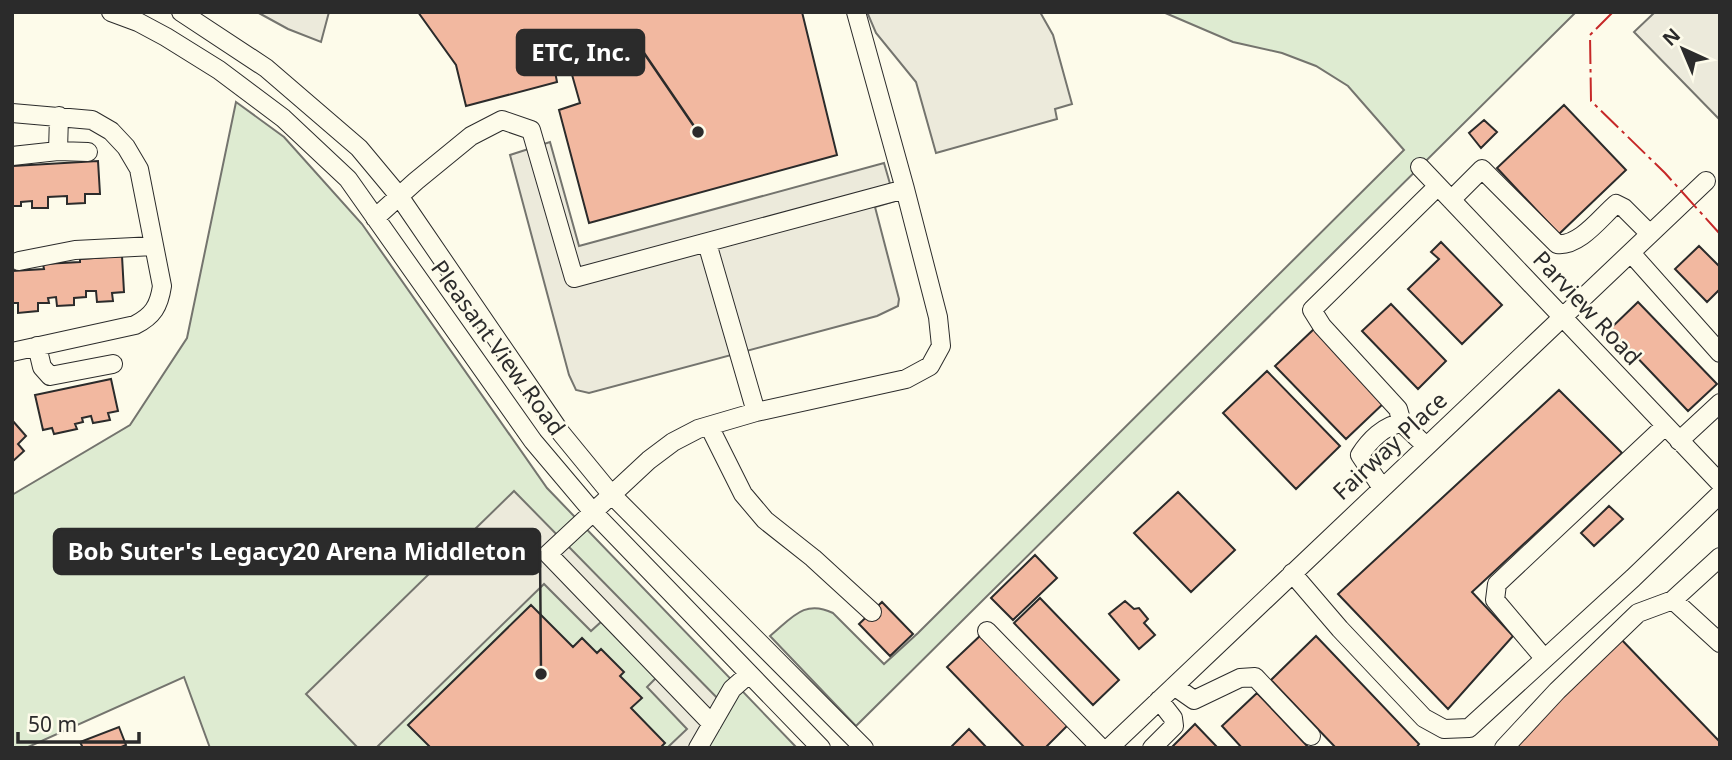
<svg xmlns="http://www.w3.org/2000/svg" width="1732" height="760" font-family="'Noto Sans',sans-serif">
	<rect width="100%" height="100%" fill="#fdfbea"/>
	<path fill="#deebd1" stroke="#74746e" stroke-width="2" d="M1163 12H1576L856 726 770 636C792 618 804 599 833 613L884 664 918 633 1404 150 1348 86 1316 66 1282 53 1233 42Z
		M236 102 284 137 362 224 547 488 797 748H210L184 677 26 748H12V495L130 425 187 338Z"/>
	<path fill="#eceadb" stroke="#74746e" stroke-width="2" d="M257 12H329L321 42 288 29Z
		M867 12H1040L1053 35 1072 104 1055 109 1057 119 936 153 916 82 876 33Z
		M1655 12H1720V120L1634 32Z
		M550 142 579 246 884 163 895 201 875 207 899 299 898 306 877 316 589 393 576 390 569 375 510 155Z
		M514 491 728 709 705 748H667L687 729 647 687 656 678 601 622 591 631 544 584 376 748H358L306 694Z"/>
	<path fill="#f2b8a0" stroke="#2b2b2b" stroke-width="2" d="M418 12H802L837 155 589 223 559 110 580 103 567 57 553 61 557 82 466 106 456 65Z
		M1564 105 1626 170 1559 234 1497 168Z
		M1484 120 1497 132 1481 148 1469 133Z
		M98 161 100 194H85V203L67 204V196L48 197V208H32V201L21 202V206H12L13 166Z
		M1441 242 1502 305 1462 344 1408 289 1439 259 1431 252Z
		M1699 246 1720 267V289L1707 302 1675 269Z
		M122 256 124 292 112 293 113 301 97 302 96 291H86V297L74 298V305L57 306 56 297 48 298 49 303H38V311L18 313V303H12V271L44 269 43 264 80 262V259Z
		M1638 302 1717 384 1688 411 1610 329Z
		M1391 304 1446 361 1418 389 1362 331Z
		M1314 329 1385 402 1346 439 1275 366Z
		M1267 371 1340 446 1296 489 1223 413Z
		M111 379 118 411 108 413 110 420 93 423 91 416 82 418 83 422 75 424 77 429 54 434 52 428 43 430 35 395Z
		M1559 390 1622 453 1472 592 1513 636 1448 709 1338 594Z
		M12 420 26 436 18 444 24 451 12 462Z
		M1178 492 1235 550 1191 592 1134 533Z
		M1609 506 1623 519 1594 546 1581 533Z
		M1035 555 1057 578 1013 620 991 598Z
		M1040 598 1119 680 1093 705 1014 623Z
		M1125 601 1134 609 1139 608 1148 619 1144 623 1155 635 1139 649 1109 614Z
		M882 602 913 634 890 656 859 624Z
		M531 605 573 647 582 638 597 653 601 649 624 672 620 676 642 698 631 708 665 743 660 748H431L408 725Z
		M982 634 1069 724 1045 748H1025L947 667Z
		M1316 636 1419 744 1416 748H1336L1271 680Z
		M1619 637 1720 742V748H1511Z
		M1257 693 1309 748H1242L1222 726Z
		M1195 724 1218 748H1171Z
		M119 727 126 745 119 748H83L80 742Z
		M969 729 987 748 951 747Z"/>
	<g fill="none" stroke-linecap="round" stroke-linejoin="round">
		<g stroke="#2b2b2b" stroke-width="20">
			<path id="minor" d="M111 12 138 22 166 37 219 70 283 118 348 179 533 441 593 512 821 748
				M181 12 266 68 359 148 399 196 561 433 611 494 864 748
				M12 113 92 120 111 131 126 147 139 169 162 286C159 306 153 316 135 325L12 352
				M59 116 58 151 88 152
				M12 156 58 151
				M1420 167 1720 483
				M1451 200 1482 169 1557 244C1579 247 1601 217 1616 204L1624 208 1650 234
				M375 218 416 181 471 136 502 120 531 130 574 278 905 189 856 12
				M707 243 756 412
				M1631 253 1720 353
				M19 261 75 250 154 246
				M37 346 42 367 50 376 113 364
				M1402 423 1398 409 1322 326 1312 310 1438 186
				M709 426 743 494 765 520 813 558 872 612
				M1679 441 1720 403
				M1382 488 1360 455C1369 441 1384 425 1402 423L1426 446
				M1720 557 1673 600 1720 643
				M1292 573 1340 629 1424 718 1444 729 1469 728 1633 578 1720 494
				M987 631 1101 748
				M1544 658 1495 600 1497 584 1665 426
				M1174 686 1194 700 1240 678 1255 677 1311 736
				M712 724 548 554 649 460 673 442 698 429 756 412 906 379 930 366 941 346 938 317 905 189
				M698 748 732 689 749 674
				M1109 748 1706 181
				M1152 748 1174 726 1173 718 1159 700
				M1504 748 1557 691 1638 613 1673 600"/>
		</g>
		<use href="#minor" stroke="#fdfbea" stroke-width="18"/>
		<path stroke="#c62828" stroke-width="2" stroke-dasharray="24 5 3.5 5" stroke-linecap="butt" d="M1613 12 1590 35 1591 101 1665 173 1720 234"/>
	</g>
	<g text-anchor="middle" stroke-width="5" stroke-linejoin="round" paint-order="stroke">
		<g font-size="23" fill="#2b2b2b" stroke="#fdfbea">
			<text transform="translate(1587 308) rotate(47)" y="8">Parview Road</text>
			<text transform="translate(498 348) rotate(54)" y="8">Pleasant View Road</text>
			<text transform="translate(1390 446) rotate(-43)" y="8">Fairway Place</text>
		</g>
	</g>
	<path fill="none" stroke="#2b2b2b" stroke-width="2.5" d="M698 132L644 53M541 674L540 551"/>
	<g fill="#2b2b2b" stroke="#fdfbea" stroke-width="2.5">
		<circle cx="698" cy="132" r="7"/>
		<circle cx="541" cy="674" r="7"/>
	</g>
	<g fill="#2b2b2b" stroke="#2b2b2b" stroke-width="2.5">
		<rect x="517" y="30" width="127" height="45" rx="7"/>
		<rect x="54" y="529" width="486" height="45" rx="7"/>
	</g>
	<g font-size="24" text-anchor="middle" font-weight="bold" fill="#fff">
		<text x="581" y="61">ETC, Inc.</text>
		<text x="297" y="560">Bob Suter's Legacy20 Arena Middleton</text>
	</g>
	<rect width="1732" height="760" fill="none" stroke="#2b2b2b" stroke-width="28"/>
	<g transform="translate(1683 49) rotate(316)" stroke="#fdfbea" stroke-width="5" paint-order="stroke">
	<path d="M0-5L12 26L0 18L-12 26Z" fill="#2b2b2b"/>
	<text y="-10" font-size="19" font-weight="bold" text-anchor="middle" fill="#2b2b2b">N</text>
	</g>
	<path d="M18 732v10h121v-10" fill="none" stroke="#2b2b2b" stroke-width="3.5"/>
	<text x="28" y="732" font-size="21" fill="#2b2b2b" stroke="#fdfbea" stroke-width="5" paint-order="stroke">50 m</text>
</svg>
